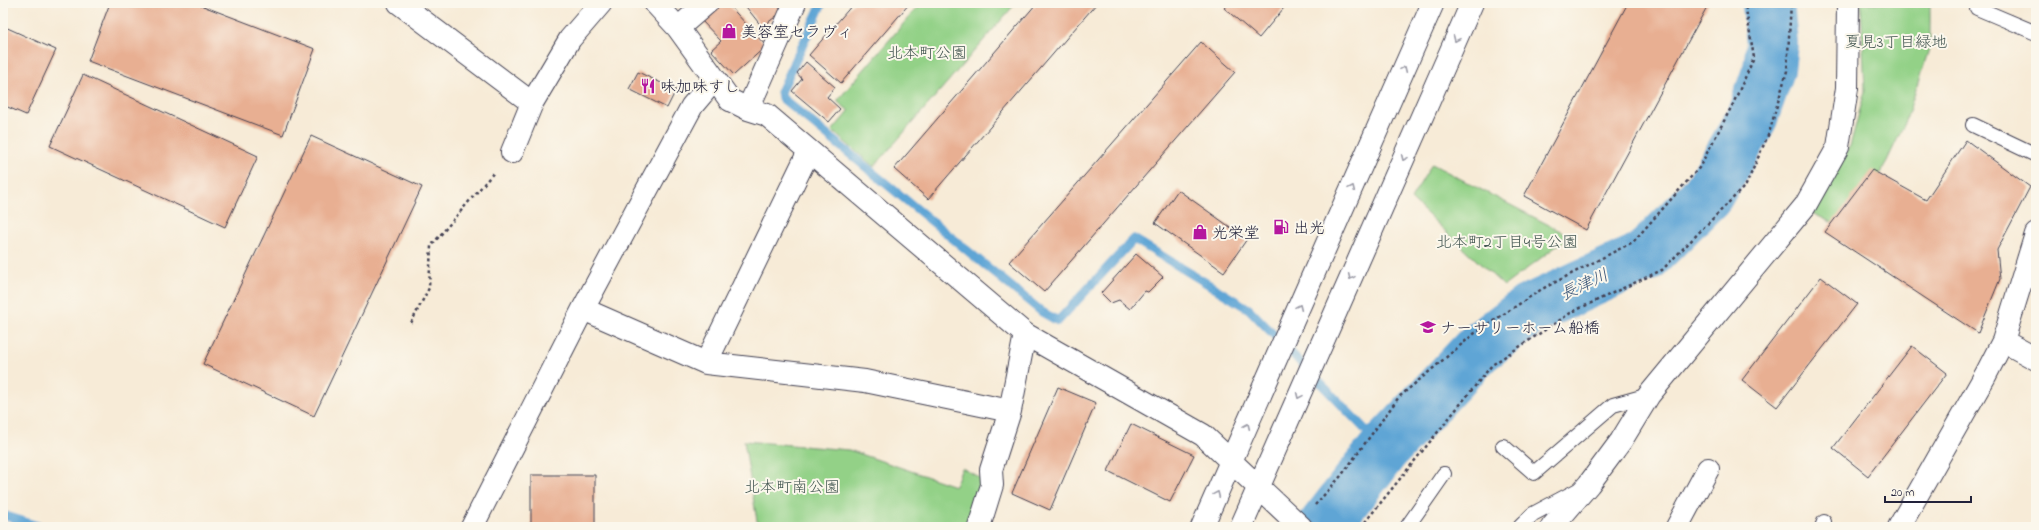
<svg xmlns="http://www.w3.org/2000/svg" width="2039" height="530" font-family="'Indie Flower','Klee One',sans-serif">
	<rect width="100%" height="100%" fill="#fbf7ec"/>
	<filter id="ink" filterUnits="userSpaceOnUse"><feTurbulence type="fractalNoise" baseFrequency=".025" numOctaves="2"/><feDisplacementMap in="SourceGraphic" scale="8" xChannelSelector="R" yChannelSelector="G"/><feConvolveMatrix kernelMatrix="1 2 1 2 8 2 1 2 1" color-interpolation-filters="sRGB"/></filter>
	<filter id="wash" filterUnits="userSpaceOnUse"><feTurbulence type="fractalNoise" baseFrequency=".012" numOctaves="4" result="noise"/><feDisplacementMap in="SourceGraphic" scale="16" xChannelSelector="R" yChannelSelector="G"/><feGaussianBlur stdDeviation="0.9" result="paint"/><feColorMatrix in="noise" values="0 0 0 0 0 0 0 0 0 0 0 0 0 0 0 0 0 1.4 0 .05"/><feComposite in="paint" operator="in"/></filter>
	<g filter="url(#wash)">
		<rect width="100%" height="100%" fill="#f7ebd7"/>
		<path fill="#93d187" stroke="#5a7a61" d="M921 3H1016L874 167 832 131 849 111 837 101Z
			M1861 3H1930V46L1905 123 1887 161 1847 230 1808 211 1850 146 1865 91Z
			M1432 164 1570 236 1504 286 1411 199Z
			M744 441 849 450 955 486 962 468 984 480 971 527H758Z"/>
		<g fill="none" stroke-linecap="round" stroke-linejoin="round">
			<path stroke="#5fa5d5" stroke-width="9" d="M822 3 781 92 782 98 1042 312 1058 321 1134 239 1249 309 1384 449
				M3 515 41 527"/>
			<path stroke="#5fa5d5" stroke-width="52" d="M1323 527 1384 449 1477 350 1529 310 1646 256 1708 194 1751 120 1769 69 1772 43 1768 3"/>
		</g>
		<g id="blocks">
			<path fill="#e8af92" d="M110 3H195L315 49 283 135 88 61Z
				M718 3H727L766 46 734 75 711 50 721 41 700 19Z
				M743 3H777L783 11 762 27Z
				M854 3H910L841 83 809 55Z
				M1037 3H1097L928 199 894 169Z
				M1229 3H1288L1259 38 1224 8Z
				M1628 3H1709L1586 230 1524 196Z
				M3 26 56 50 26 115 3 105Z
				M1201 42 1235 72 1044 292 1009 262Z
				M806 62 835 87 827 97 840 109 829 122 792 91 802 79 797 73Z
				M638 72 676 90 667 108 629 89Z
				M83 75 258 156 225 227 50 146Z
				M311 136 422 187 314 416 203 364Z
				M1966 140 2030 187 1997 250 2000 279 1978 333 1825 232 1872 170 1926 200Z
				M1178 190 1247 239 1224 272 1155 223Z
				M1136 254 1163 277 1148 292 1145 291 1130 309 1119 300 1111 303 1101 293Z
				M1821 277 1857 304 1777 407 1742 380Z
				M1912 346 1947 373 1868 476 1833 448Z
				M1058 387 1096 403 1050 510 1012 493Z
				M1131 424 1194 455 1170 502 1108 471Z
				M531 475H595V527H531Z"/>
		</g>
	</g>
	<g filter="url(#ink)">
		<use href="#blocks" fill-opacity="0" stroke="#424052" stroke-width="1"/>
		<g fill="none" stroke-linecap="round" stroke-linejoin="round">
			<g stroke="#424052" stroke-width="16">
				<path id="service" d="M1977 8 2036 33
					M1973 125 2036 155
					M1503 446 1534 473 1613 405 1649 395
					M1407 527 1444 474
					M1520 527 1533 514 1578 490
					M1822 527 1824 522"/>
			</g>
			<g stroke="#424052" stroke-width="24">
				<path id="minor" d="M399 3 532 103
					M655 3 678 28 730 100 748 109 767 115 1025 334 1203 435 1301 527
					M678 28 707 3
					M748 109 795 3
					M512 152 532 103 570 39 601 3
					M583 309 706 363 865 381 1010 411 1025 334
					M2003 341 2036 359
					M706 363 809 151
					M472 527 583 309 692 106 714 80
					M979 527 992 485 991 470 1010 411
					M1202 527 1433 3
					M1241 527 1472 3
					M1552 527 1589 484 1621 441 1649 395 1805 206 1838 147 1847 88 1848 3
					M1677 527 1708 469
					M1899 527 1985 376 2003 341 2036 234"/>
			</g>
			<path stroke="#424052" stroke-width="2.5" stroke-dasharray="3 3" stroke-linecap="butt" d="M411 323 429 288 431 246 495 171
				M1315 505 1341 476 1399 397 1475 333 1542 289 1633 242 1699 168 1733 104 1754 58 1745 3
				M1361 527 1492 365 1572 312 1662 270 1746 185 1769 133 1787 71 1791 3"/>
			<use href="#service" stroke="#fff" stroke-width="14"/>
			<use href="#minor" stroke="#fff" stroke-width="22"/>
		</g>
		<defs><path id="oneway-chevron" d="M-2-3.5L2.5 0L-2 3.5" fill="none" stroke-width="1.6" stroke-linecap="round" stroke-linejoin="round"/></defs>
		<g stroke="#9c9ca7">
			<use href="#oneway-chevron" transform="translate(1456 39) rotate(114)"/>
			<use href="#oneway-chevron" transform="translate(1404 69) rotate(-66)"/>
			<use href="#oneway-chevron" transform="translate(1404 158) rotate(114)"/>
			<use href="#oneway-chevron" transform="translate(1352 188) rotate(-66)"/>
			<use href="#oneway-chevron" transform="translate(1351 277) rotate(114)"/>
			<use href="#oneway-chevron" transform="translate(1299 307) rotate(-66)"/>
			<use href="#oneway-chevron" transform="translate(1299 396) rotate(114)"/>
			<use href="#oneway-chevron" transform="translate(1247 426) rotate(-66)"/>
			<use href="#oneway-chevron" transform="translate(1217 494) rotate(-66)"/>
		</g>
	</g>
	<defs>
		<g id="shop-bare" transform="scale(1.2)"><path d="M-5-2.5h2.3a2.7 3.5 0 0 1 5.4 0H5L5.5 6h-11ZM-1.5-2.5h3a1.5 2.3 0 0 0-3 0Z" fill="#b5179e" stroke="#fbf7ec" stroke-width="2.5" paint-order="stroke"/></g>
		<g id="restaurant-bare" transform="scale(1.2)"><path d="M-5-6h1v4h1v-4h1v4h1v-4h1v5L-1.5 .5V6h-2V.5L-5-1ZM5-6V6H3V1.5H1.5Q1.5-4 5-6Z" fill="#b5179e" stroke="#fbf7ec" stroke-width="2.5" paint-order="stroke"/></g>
		<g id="fuel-bare" transform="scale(1.2)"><path d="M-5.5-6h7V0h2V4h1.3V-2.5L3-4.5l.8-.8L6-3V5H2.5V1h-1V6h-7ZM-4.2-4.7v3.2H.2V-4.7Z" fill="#b5179e" stroke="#fbf7ec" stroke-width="2.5" paint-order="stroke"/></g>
		<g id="school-bare" transform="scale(1.2)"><path d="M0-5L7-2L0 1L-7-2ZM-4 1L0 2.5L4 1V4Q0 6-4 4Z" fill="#b5179e" stroke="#fbf7ec" stroke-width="2.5" paint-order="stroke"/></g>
	</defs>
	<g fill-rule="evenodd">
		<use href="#shop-bare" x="729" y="31"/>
		<use href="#restaurant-bare" x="648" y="86"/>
		<use href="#fuel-bare" x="1281" y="227"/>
		<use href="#shop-bare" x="1200" y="232"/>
		<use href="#school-bare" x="1428" y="327"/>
	</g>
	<g text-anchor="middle" stroke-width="4" stroke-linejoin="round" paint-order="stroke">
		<g font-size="16" fill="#22223b" stroke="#fbf7ec" text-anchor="start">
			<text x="741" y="37">美容室セラヴィ</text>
			<text x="660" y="92">味加味すし</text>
			<text x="1293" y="233">出光</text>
			<text x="1212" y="238">光栄堂</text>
			<text x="1440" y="333">ナーサリーホーム船橋</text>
		</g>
		<g font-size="16" fill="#445752" stroke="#fbf7ec">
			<text x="1896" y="47">夏見3丁目緑地</text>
			<text x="927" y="58">北本町公園</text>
			<text x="1507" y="247">北本町2丁目4号公園</text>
			<text x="792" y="492">北本町南公園</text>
		</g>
		<g font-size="17" font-style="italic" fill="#3a5679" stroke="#fbf7ec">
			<text transform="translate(1584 284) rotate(-25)" y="6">長津川</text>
		</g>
	</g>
	<rect width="2039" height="530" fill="none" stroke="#fbf7ec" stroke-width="16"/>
	<path d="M1885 496v6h86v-6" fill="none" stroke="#22223b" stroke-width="2"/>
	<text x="1891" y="496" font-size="12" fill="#22223b" stroke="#fbf7ec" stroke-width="3" paint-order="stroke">20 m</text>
</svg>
